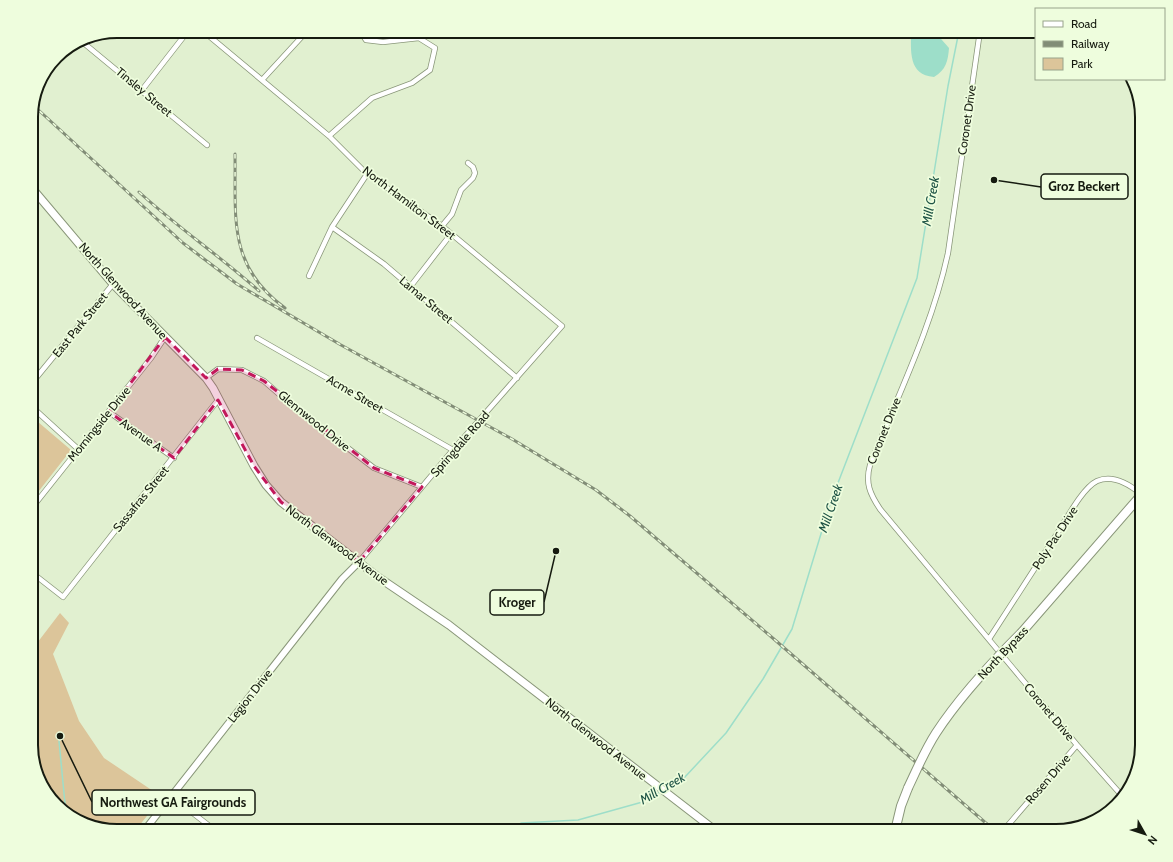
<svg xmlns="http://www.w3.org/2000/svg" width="1173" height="862" font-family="Cabin,sans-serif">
	<rect width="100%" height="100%" fill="#e1f0d0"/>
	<path fill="#dcc59a" d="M31 416 71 450 31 501Z
		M60 613 69 623 53 654 79 721 104 758 162 797 135 831H116L65 813 40 783 31 751V651Z"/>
	<path fill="#9ddec9" d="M911 31H934L949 48C948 61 946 70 934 77 908 75 911 51 911 31Z"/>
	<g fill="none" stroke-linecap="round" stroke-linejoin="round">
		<path stroke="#9ddec9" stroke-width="1.5" d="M59 741 66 814
			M665 789 684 778 726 733 763 679 792 629 831 501 917 278 948 86 959 31
			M511 831 521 823 578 820 646 801 660 792"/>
		<g stroke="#899679" stroke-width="6">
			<path id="street" d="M203 31 329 136 367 174 442 226 562 326 453 450 359 562
				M980 31 948 253C932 327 898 395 870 465 865 483 870 494 880 509L1077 745 1124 798
				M80 40 207 145
				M262 80 307 31
				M142 90 188 31
				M329 136 372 98 412 83 430 70 435 48 419 38 383 42 366 40 360 31
				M442 226 452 214 461 190 473 178 475 173 473 167 468 163
				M332 227 384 264 517 378
				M309 276 332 227 367 174
				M410 287 451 234
				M257 338 453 450
				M206 378 218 369 242 370 264 381 294 407 374 468 422 487
				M31 384 113 284
				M31 406 78 449
				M109 412 174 458
				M31 509 151 358 165 337
				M31 572 63 597 218 400
				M989 639C1011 605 1033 571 1055 537 1065 522 1082 488 1097 481 1113 474 1129 484 1141 494
				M172 797 216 831
				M1003 831 1077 745"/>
		</g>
		<g stroke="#899679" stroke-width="8">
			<path id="secondary" d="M144 831 342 579 359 562"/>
		</g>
		<g stroke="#899679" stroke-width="9">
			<path id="primary" d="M31 187 113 284 206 378 213 388 254 466 266 485 281 502 378 577 449 625 716 831"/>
		</g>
		<g stroke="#899679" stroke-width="10">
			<path id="highway" d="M1022 632 1142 494
				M895 831 901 806 908 788"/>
		</g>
		<use href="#street" stroke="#fff" stroke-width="4.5"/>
		<use href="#secondary" stroke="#fff" stroke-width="6"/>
		<use href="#primary" stroke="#fff" stroke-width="7"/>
		<use href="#highway" stroke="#fff" stroke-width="8"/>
		<g stroke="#828d77" stroke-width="3">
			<path id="rail" d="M33 105 183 243 237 284 341 345 512 439 596 490 630 516 775 640 995 831
				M235 154C236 217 227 266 285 308
				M139 192C177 227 220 256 259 291"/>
		</g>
		<use href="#rail" stroke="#eefddd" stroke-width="1.5" stroke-dasharray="4.5" stroke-linecap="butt"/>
		<g stroke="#899679" stroke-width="10" stroke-linecap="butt">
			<path id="highway-bridge" d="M908 788C917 769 925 750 936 733 960 696 991 663 1022 632"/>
		</g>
		<use href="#highway-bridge" stroke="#fff" stroke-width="8"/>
	</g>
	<path fill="#c2185b" fill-opacity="0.2" stroke="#c2185b" stroke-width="3" stroke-dasharray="8 5" stroke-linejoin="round" d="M165 337 206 378 218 369 242 370 264 381 374 468 422 487 359 562 281 502 254 466 218 400 174 458 109 412Z"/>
	<g text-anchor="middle" stroke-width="3.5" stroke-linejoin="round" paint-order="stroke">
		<g font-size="12" fill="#161b10" stroke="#eefddd">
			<text transform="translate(144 92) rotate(40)" y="4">Tinsley Street</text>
			<text transform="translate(967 120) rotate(-82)" y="4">Coronet Drive</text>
			<text transform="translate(409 203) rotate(37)" y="4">North Hamilton Street</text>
			<text transform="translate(123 291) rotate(48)" y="4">North Glenwood Avenue</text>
			<text transform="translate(426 300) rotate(40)" y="4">Lamar Street</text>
			<text transform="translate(80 325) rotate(-51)" y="4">East Park Street</text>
			<text transform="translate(355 394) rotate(30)" y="4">Acme Street</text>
			<text transform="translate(314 421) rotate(39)" y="4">Glennwood Drive</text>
			<text transform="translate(99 424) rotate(-51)" y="4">Morningside Drive</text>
			<text transform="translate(884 431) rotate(-68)" y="4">Coronet Drive</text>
			<text transform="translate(141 435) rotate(35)" y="4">Avenue A</text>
			<text transform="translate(460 444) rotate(-49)" y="4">Springdale Road</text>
			<text transform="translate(141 499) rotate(-51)" y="4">Sassafras Street</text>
			<text transform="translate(1055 538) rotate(-57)" y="4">Poly Pac Drive</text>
			<text transform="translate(337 545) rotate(37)" y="4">North Glenwood Avenue</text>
			<text transform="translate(1003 653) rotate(-47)" y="4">North Bypass</text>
			<text transform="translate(250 696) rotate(-52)" y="4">Legion Drive</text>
			<text transform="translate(1049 712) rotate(50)" y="4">Coronet Drive</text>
			<text transform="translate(596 739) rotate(38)" y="4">North Glenwood Avenue</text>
			<text transform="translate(1048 779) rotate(-49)" y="4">Rosen Drive</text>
		</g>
		<g font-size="13" font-style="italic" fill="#1e5345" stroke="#eefddd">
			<text transform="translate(930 201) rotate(-80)" y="5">Mill Creek</text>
			<text transform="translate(830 508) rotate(-71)" y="5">Mill Creek</text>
			<text transform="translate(662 788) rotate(-30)" y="5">Mill Creek</text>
		</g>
	</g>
	<path d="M0 0H1173V862H0ZM117 38H1056A79 79 0 0 1 1135 117V745A79 79 0 0 1 1056 824H117A79 79 0 0 1 38 745V117A79 79 0 0 1 117 38Z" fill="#eefddd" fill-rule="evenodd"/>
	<path fill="none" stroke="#161b10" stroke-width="2" d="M117 38H1056A79 79 0 0 1 1135 117V745A79 79 0 0 1 1056 824H117A79 79 0 0 1 38 745V117A79 79 0 0 1 117 38Z"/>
	<path fill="none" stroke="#161b10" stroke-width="1.5" d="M994 180L1041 187M556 551L544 602M60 736L92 802"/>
	<g fill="#161b10" stroke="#eefddd" stroke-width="1.5">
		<circle cx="994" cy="180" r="4"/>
		<circle cx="556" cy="551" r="4"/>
		<circle cx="60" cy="736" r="4"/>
	</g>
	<g fill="#eefddd" stroke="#161b10" stroke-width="1.5">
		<rect x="1041" y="174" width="87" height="25" rx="4"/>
		<rect x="490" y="590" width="54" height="25" rx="4"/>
		<rect x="92" y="790" width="163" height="25" rx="4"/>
	</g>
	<g font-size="13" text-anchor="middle" font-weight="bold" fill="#161b10">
		<text x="1084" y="191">Groz Beckert</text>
		<text x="517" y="607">Kroger</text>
		<text x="173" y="807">Northwest GA Fairgrounds</text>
	</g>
	<rect x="1035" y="8" width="130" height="72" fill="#eefddd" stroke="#98a38b"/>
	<rect x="1043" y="21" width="20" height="6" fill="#ffffff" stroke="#98a38b"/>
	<text x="1071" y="28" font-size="12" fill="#161b10">Road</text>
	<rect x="1043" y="41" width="20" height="6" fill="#828d77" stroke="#98a38b"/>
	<text x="1071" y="48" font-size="12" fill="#161b10">Railway</text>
	<rect x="1043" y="58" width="20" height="12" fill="#dcc59a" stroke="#98a38b"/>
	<text x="1071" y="68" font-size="12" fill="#161b10">Park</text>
	<g transform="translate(1145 834) rotate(129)" stroke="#eefddd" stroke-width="3" paint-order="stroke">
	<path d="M0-3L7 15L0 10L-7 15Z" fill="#161b10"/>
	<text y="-6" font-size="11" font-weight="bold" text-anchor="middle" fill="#161b10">N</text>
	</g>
</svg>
